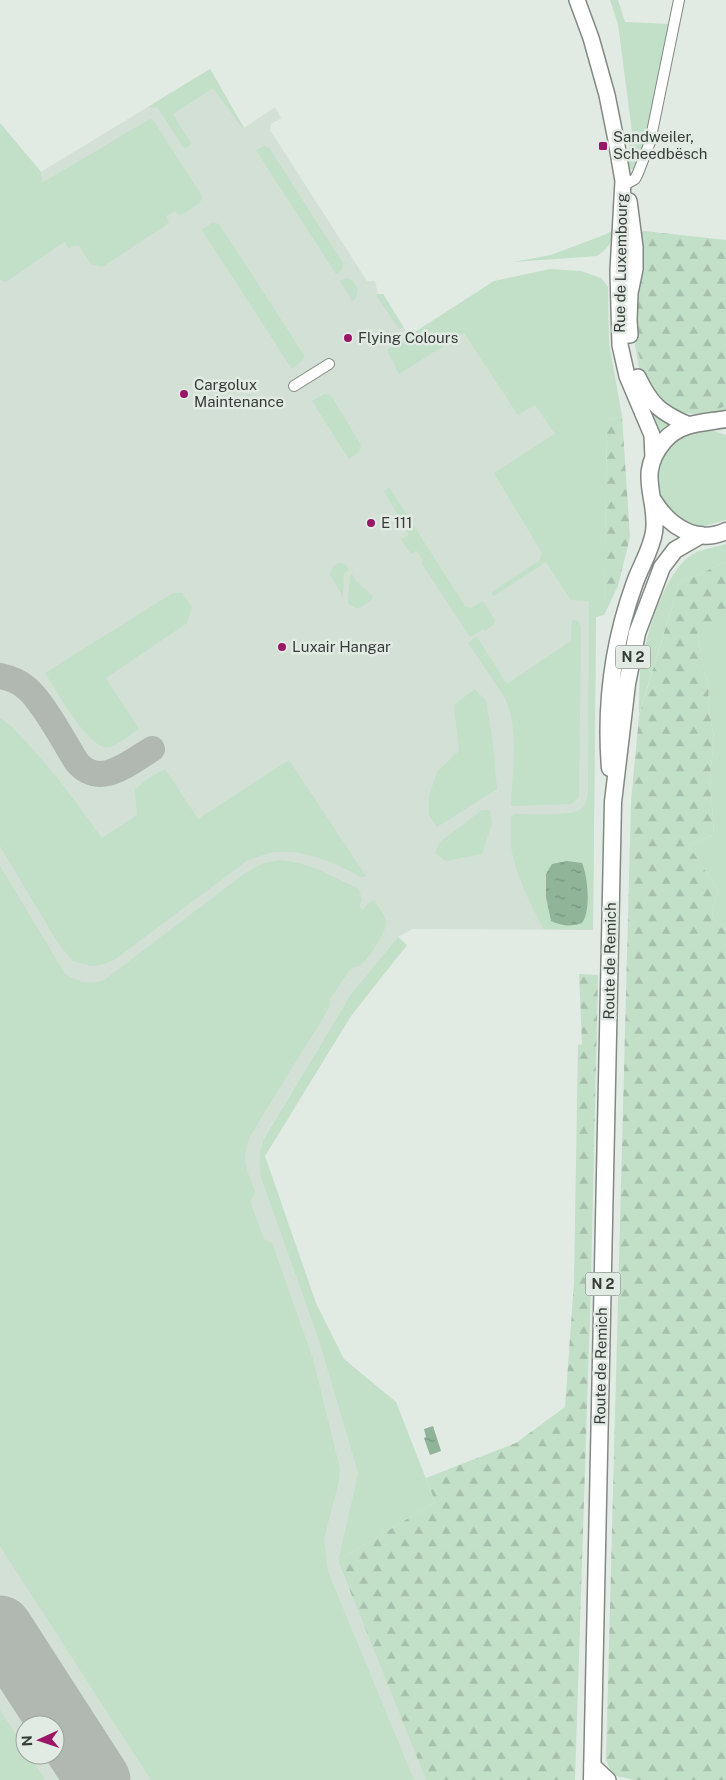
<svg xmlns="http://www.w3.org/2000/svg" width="726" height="1780" font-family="'Public Sans',sans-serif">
	<defs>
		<pattern id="forest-firs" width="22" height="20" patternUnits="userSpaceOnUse" patternTransform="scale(1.25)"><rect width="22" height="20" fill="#c2dfc8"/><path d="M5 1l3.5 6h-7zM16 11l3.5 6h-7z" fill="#a7c0ad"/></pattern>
		<pattern id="water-ripples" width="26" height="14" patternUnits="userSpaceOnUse" patternTransform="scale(1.25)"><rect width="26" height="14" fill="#8fb498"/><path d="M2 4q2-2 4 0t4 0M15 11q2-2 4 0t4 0" fill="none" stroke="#76947d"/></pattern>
	</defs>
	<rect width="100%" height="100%" fill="#e2eae4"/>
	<path fill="#d2e0d5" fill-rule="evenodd" d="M210 69 244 128 275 107 281 118 271 124 270 130 367 281H375L378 294H383L412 340 476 298 607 393 604 615 596 617 593 930 416 929H412L398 937 351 994 264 1137 261 1147V1178L318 1338 358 1473 338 1561 426 1780H0V123L41 172ZM25 1725H55V1755H25Z"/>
	<path fill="#c2dfc8" d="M610 0H618L625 22 669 24 652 117 635 170 626 168 632 132 618 24Z
		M210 69 244 128 243 129 213 88 173 114 190 142V145L186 148 183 147 158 108 148 107Z
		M150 119 153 120 200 193 202 198 199 204 179 216 175 211 166 216 169 223 102 267 91 264 79 245 76 246 75 245 68 249 65 241 6 282 0 280V123L41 172 42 183Z
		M264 146 269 148 343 263C344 269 341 271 336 274L256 150Z
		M212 223 219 224 304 355 303 360 292 369 202 230Z
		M612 231C613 243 607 249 597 256L513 262 551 255 604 235Z
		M550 269 581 271 601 278 608 287 609 344 622 416 607 420 604 615 596 617 593 930 543 929C531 904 517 878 512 852 510 840 511 828 511 816L516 814C531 814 569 816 580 810 586 806 587 799 588 792L589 601 571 600 546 562 494 596 492 595V592L540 560 542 553 494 473 555 434 535 405 518 415 464 333 399 374 387 350 494 281Z
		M346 278 352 280 358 290 356 298 352 301 340 281Z
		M378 294H383L403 327 399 329 376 295Z
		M635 345 644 370 721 408 726 405V411L695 414 674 413 657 401 640 373Z
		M324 394 329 395 333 399 361 445 359 452 349 459 312 401Z
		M646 404 672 423 658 434Z
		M711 430 726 435V520L694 529C686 524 670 516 664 509 662 506 660 499 659 495 649 468 668 438 695 431 700 430 706 431 711 430Z
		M389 487 465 606 471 608 483 601 495 621 494 624 485 631 483 629 470 637 421 562 423 561 417 551 411 554 401 539 409 535 384 491Z
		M726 544V562L679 583 639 715C639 702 639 687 640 673 644 642 664 570 693 554 702 549 716 547 726 544Z
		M338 563 345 564 349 570 344 573 343 597 330 575 332 568Z
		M352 574 355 580 373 596V599L360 608H355L348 603 350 576Z
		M173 593H182L192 607 187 623 106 678 139 729C130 734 119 745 109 747 89 751 56 689 45 673Z
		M572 620 578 621 581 627 579 797 571 804 511 806C512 773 520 729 505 698L468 643 477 637 507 684 571 641Z
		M715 624H726V930C705 921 714 908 718 890L689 846 714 834 710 777 714 738 708 704 709 685 703 669 698 633 705 626Z
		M475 689 486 701 492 736 497 789 437 827 429 815V797L437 772 459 751 454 705Z
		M0 718C14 727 25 741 36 753 60 780 81 809 102 838L137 815 135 790 144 781 165 769 198 819 289 760 366 876 361 877C337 864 307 850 278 852 268 852 258 857 248 860L114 960 101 965 91 966 73 961 58 943 0 846Z
		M482 810H490L492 823 482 854 446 861 435 853 440 842Z
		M278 860C310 862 331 876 359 889L362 900 359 907 363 910 369 903 374 900C378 907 385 914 386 922 387 931 367 962 359 966 356 967 354 967 351 968L330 999 329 1008 250 1136C241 1162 246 1167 255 1192L250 1202 264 1239 272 1243 313 1359 340 1469 339 1481 324 1539 328 1572 414 1780H151L0 1546V866L65 974C81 983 85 984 103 981L244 874 262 864Z
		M398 937 407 945 351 1016 265 1156 316 1303 344 1359 396 1402 435 1502 338 1561 358 1473 318 1338 261 1178C259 1163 259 1152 264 1138L351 994Z
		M0 1710 25 1749V1755H29L45 1780H0Z"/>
	<path fill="url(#forest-firs)" d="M644 231 726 240V405L721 408 695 414 672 408 644 370 635 345 638 233Z
		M622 416 630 537 618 586 604 615 607 420Z
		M726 562V624C714 624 707 624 698 633L703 669 709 685 708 704 714 738 710 777 714 834 689 846 718 890C714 908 705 921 726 930V1780H634L612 1775 606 1760 631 802 639 716 679 583Z
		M579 974 598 975 591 1282 575 1780H426L338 1561 435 1502 426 1478 516 1443 565 1407 574 1282 578 1045 582 1044Z"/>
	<path fill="url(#water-ripples)" d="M567 861 582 863C588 877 591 911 582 923 571 927 562 926 551 921L546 897V874L552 864Z
		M433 1426 441 1451 430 1455 424 1438 426 1437 424 1429Z"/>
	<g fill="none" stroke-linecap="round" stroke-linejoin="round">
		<path stroke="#b1b8b2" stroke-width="26" d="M0 676C9 678 18 681 25 687 41 698 65 743 76 761 99 790 129 763 152 749
			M73 1742 91 1772 94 1780"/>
		<path stroke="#b1b8b2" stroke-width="65" d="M0 1628 98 1780"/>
		<g stroke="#828983" stroke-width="12">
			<path id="street" d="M623 181 628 183 635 179 638 173 650 142 679 0
				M294 386 329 364"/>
		</g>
		<g stroke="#828983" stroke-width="18">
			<path id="secondary" d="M577 0 591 38 607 95 616 140 623 181 618 271 620 345 627 376 652 435 653 458
				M629 201 635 247V269L630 293 629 320 630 335
				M638 377C651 405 661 413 689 425
				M592 1765 608 1780"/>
		</g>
		<g stroke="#828983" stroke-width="19">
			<path id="primary" d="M653 500C668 525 696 545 726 531
				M610 768C605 706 613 644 634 585 640 567 651 551 654 532 659 498 635 475 664 441 680 422 704 423 726 419
				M592 1780 613 802 627 684 637 633 662 567 675 550 701 535"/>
		</g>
		<use href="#street" stroke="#fff" stroke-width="10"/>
		<use href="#secondary" stroke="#fff" stroke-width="15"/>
		<use href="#primary" stroke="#fff" stroke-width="16"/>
	</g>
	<g fill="#9c1667" stroke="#e2eae4" stroke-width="2">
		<rect x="598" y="141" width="10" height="10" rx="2.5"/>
		<circle cx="348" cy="338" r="5"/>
		<circle cx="184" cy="394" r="5"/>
		<circle cx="371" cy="523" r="5"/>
		<circle cx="282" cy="647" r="5"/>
	</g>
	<g text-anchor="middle" stroke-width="5" stroke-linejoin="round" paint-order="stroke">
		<g fill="#e2eae4" stroke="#6b706c" stroke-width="1">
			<rect x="615.5" y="645.5" width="35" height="23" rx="4"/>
			<rect x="585.5" y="1272.5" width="35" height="23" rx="4"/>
		</g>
		<g font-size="14" font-weight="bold" fill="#383c39">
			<text x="633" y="662">N 2</text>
			<text x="603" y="1289">N 2</text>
		</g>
		<g font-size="15" fill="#383c39" stroke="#e2eae4" text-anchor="start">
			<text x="613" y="142">Sandweiler,<tspan x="613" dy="17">Scheedbësch</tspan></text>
			<text x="358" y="343">Flying Colours</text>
			<text x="194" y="390">Cargolux<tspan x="194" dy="17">Maintenance</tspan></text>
			<text x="381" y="528">E 111</text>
			<text x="292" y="652">Luxair Hangar</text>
		</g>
		<g font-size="15" fill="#383c39" stroke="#e2eae4">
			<text transform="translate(621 263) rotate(-89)" y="5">Rue de Luxembourg</text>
			<text transform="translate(610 961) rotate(-89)" y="5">Route de Remich</text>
			<text transform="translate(601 1366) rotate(-89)" y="5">Route de Remich</text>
		</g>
	</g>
	<g transform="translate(40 1740) rotate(267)"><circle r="24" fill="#e2eae4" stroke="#9ea4a0"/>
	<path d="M0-4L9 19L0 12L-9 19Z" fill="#9c1667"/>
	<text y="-8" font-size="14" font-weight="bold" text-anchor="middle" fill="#383c39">N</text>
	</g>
</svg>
